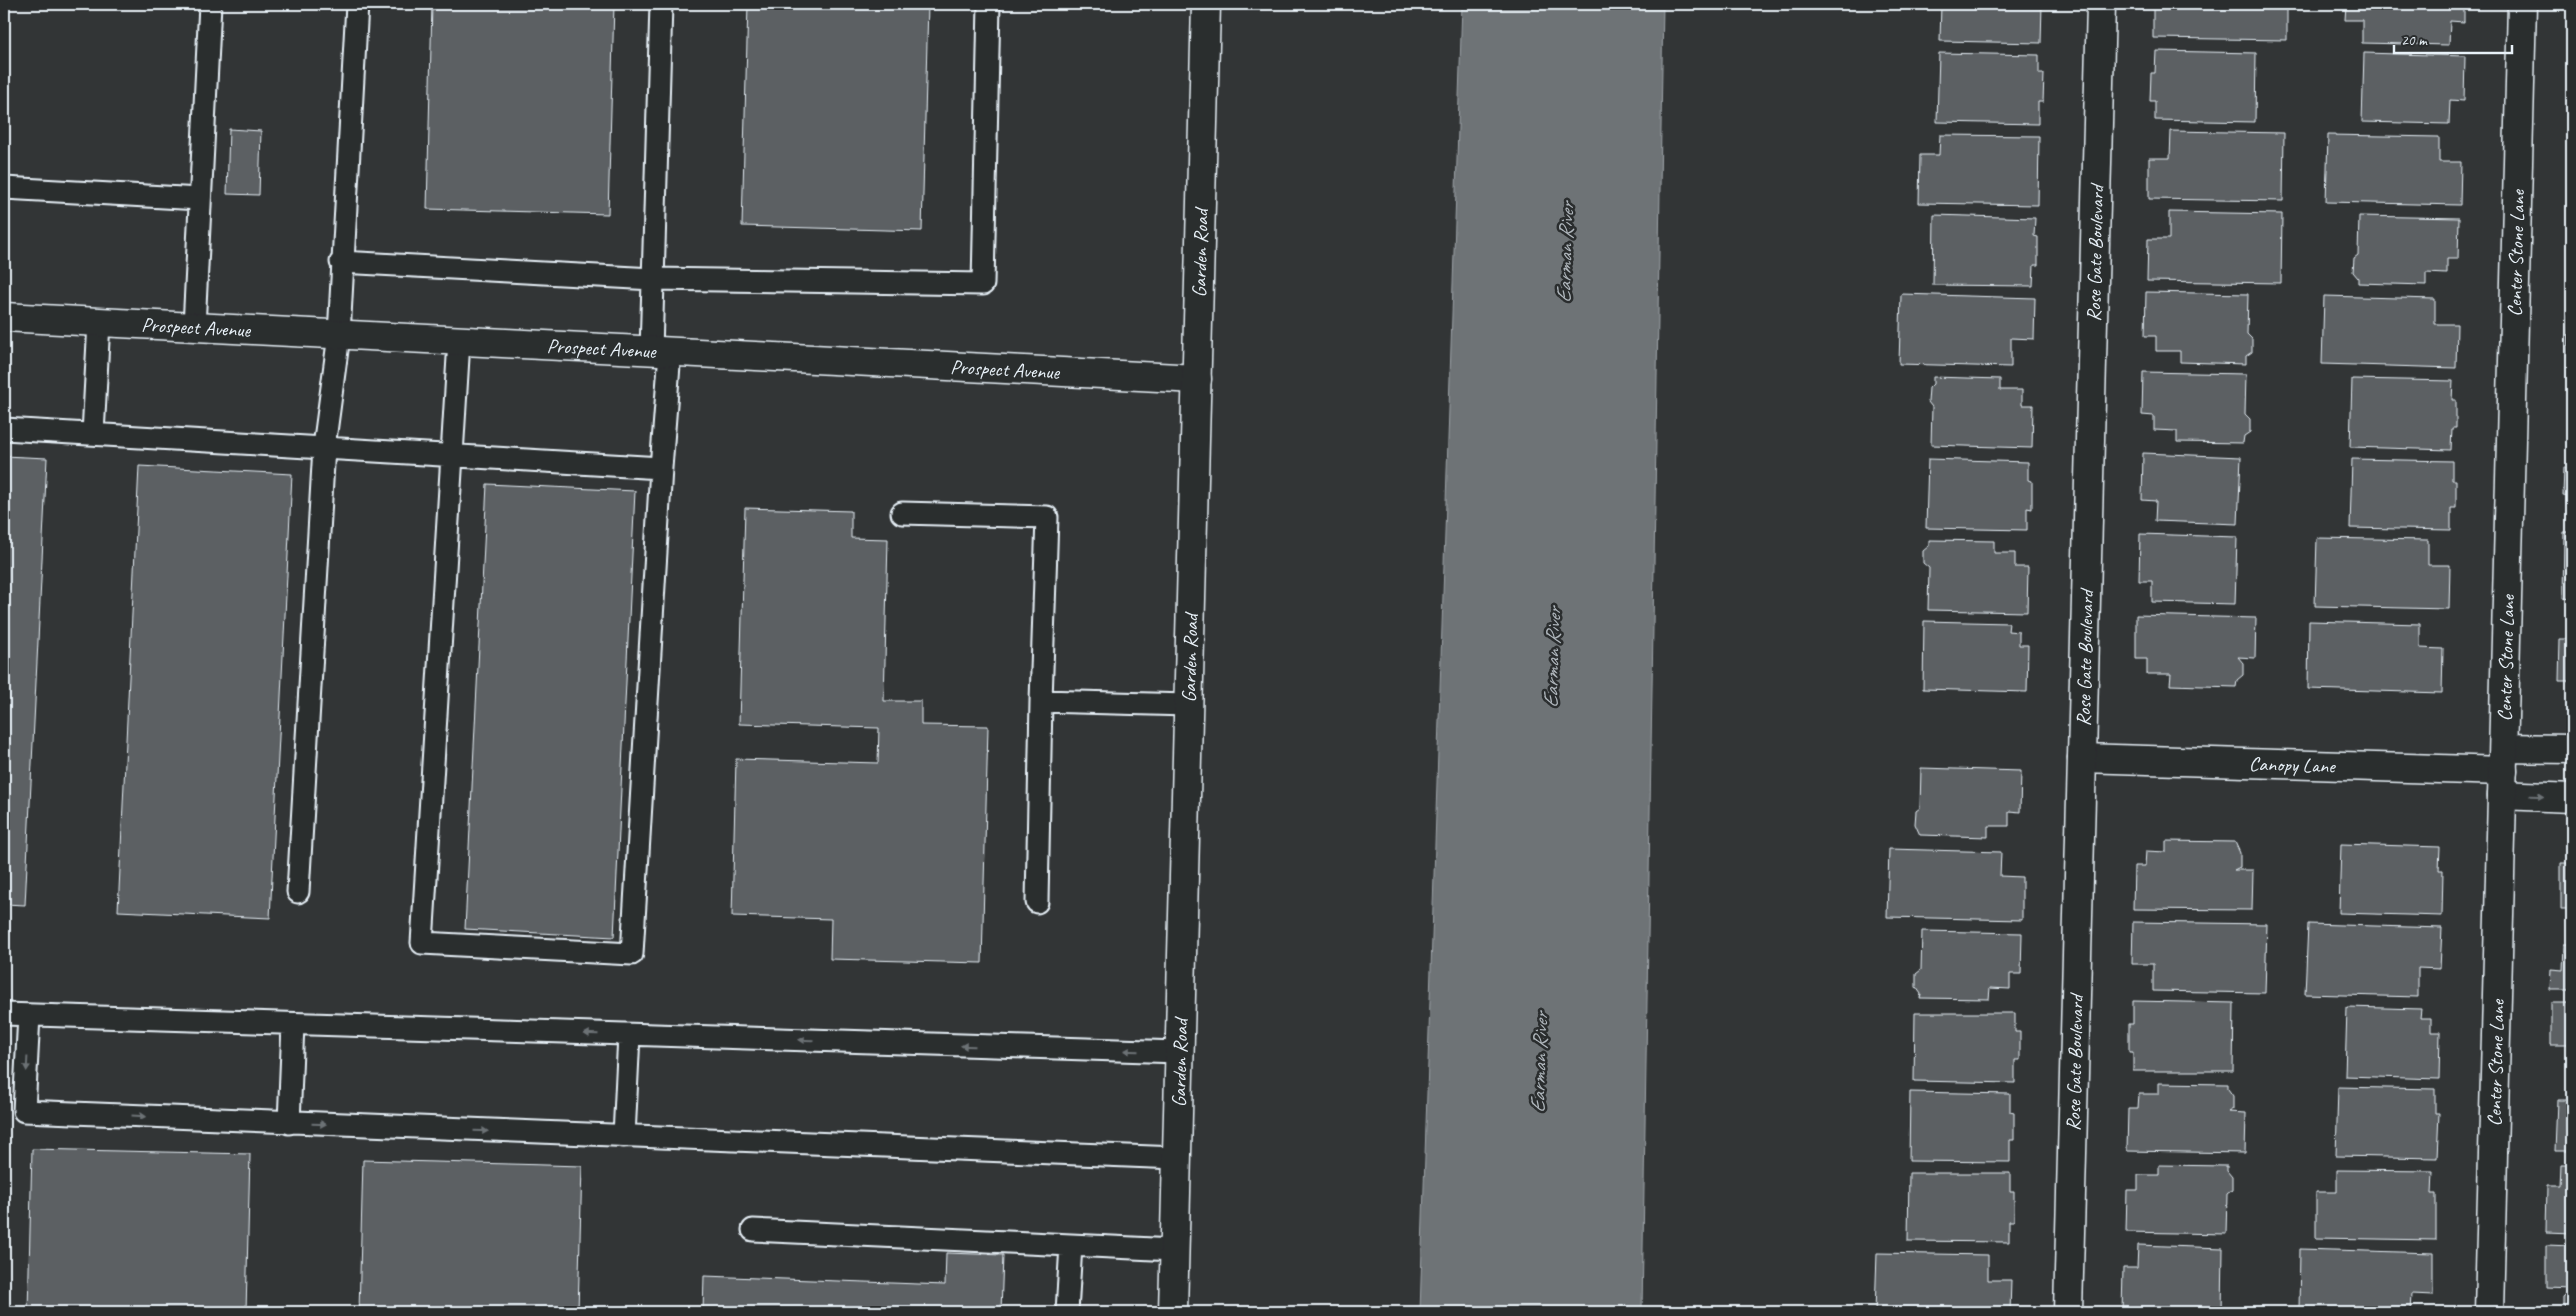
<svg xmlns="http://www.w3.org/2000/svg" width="2576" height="1316" font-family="Caveat,sans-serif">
	<rect width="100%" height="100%" fill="#323536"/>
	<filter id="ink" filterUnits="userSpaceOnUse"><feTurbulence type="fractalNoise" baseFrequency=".02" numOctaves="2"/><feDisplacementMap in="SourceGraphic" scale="10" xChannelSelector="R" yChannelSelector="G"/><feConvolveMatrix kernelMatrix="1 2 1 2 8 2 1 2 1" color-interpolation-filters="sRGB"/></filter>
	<g filter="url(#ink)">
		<path fill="#6e7376" stroke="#9fa5aa" d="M1462 4H1663L1642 1312H1420Z"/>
		<path fill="#5c6063" stroke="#e8f1f8" d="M432 4H614L608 214 427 209Z
			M748 4H928L922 231 742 226Z
			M1941 4H2042L2041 43 1940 41Z
			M2153 4H2287V40L2153 38Z
			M2346 4H2464V22L2450 21 2449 45 2362 43V20H2345Z
			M2156 51 2256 53 2255 122 2155 120V101H2150L2151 73H2155Z
			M1939 53 2039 55V74H2044L2043 102H2038V124L1937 122Z
			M2364 53 2465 56 2464 101 2450 100 2449 124 2362 122Z
			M229 129 261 131 259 195 227 194Z
			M2171 131 2284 133 2283 201 2149 199V158H2170Z
			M1940 135 2039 136 2038 205 1919 203 1920 155H1939Z
			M2328 135 2439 137V162H2461L2460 205 2326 202Z
			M2169 212 2282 214 2281 283 2147 281 2148 239H2169Z
			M1934 215 2035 218 2034 236 2038 237V265H2034L2033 286 1933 285Z
			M2359 216 2459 218 2458 259H2447V274L2426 273V285L2358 283V278L2353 272 2354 258 2358 255Z
			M2146 292 2248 294 2247 334 2252 339V352L2246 356V364L2180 362V351H2156V336H2145Z
			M1901 294 2035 298 2034 339 2011 338V367L1899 364Z
			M2324 296 2435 299V324H2457L2456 368 2322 364Z
			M2569 315H2572V357H2568Z
			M2568 370H2572V406H2568Z
			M2143 372 2246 374 2245 414 2250 419V432L2244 436 2243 443 2177 442V431L2154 430V416L2142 415Z
			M1933 377 2000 379V390H2022V405H2033L2032 448 1931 445 1932 407 1928 402 1929 388 1933 384Z
			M2352 379 2453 381 2452 400H2456V428H2452L2451 450 2350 447Z
			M2571 449H2572V519H2568L2569 496 2563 495 2564 468H2570Z
			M2143 453 2241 457 2238 524 2155 521 2156 501 2142 500Z
			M4 456 47 458 25 905 4 904Z
			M1928 459 2028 462V480L2032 481V509L2027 508V530L1926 528Z
			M2352 459 2452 461V480H2456V508H2451V530L2350 528Z
			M139 466 292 474 270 918 118 911Z
			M487 484 635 491 614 937 465 929Z
			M745 508 851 511V538L888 539 884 701H921V725L988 726 982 963 830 959 831 919 732 916 736 759 878 763 879 728 739 724Z
			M2564 532H2572V599L2563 598Z
			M2140 534 2237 537 2235 604 2152 602V581H2139Z
			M2317 538 2428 540V565H2450L2449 609 2315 606Z
			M1929 540 1994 541V553H2015V567H2028L2027 612 1928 610 1929 568 1923 563V551L1929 546Z
			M2136 615 2256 618 2255 658 2238 657 2243 663V675L2237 680 2236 687 2170 685 2171 674H2147V659H2136Z
			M1924 621 2009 623 2008 631 2019 632V645H2028L2027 692 1923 689Z
			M2309 621 2420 624V648L2443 649 2442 693 2308 689Z
			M2560 639H2572V681H2559Z
			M1921 768 2021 771 2020 812 2009 811V826H1988V837L1920 835 1915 824 1916 811 1920 808Z
			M2166 841 2235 842 2240 853V867L2234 870H2253L2252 910 2133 909 2134 866H2145L2146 851 2166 852Z
			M2341 844 2440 847 2439 870H2443L2442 916 2339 913Z
			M1889 849 2001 852 2000 876 2022 877V920L1887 917Z
			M2561 863H2572V909H2561Z
			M2133 922 2267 924 2265 993 2153 991V964H2132Z
			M2308 924 2442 928 2440 969 2418 968V997L2305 994Z
			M1922 931 2022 933 2021 974H2010V989L1990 988 1989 999 1920 998 1921 994 1916 987V974L1921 970Z
			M2564 944H2572V990H2550L2551 969 2563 970Z
			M2133 1001 2234 1003 2233 1071H2133V1052H2129V1024H2133Z
			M2551 1003H2572V1045H2551Z
			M2347 1007 2421 1009 2420 1018H2431V1032H2440L2439 1079 2345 1076Z
			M1915 1013H2015V1032H2020V1060H2015V1083L1914 1081Z
			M2572 1050V1066L2567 1064V1055Z
			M2159 1083 2228 1084V1089L2233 1096V1109L2228 1112 2246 1113 2245 1153 2127 1151 2128 1109H2138L2139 1094H2159Z
			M2569 1084H2572V1151H2555L2557 1100H2568Z
			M2338 1087 2435 1089V1113H2439L2437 1158 2336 1156Z
			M1910 1092 2010 1094V1112L2014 1113V1140H2010V1162L1909 1161Z
			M32 1149 250 1154 246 1312H28Z
			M363 1160 582 1166 578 1312H359Z
			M2159 1165 2227 1166V1171L2232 1177V1190L2227 1194 2226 1234 2126 1232 2127 1190H2138V1175H2159Z
			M2561 1165H2572V1233L2546 1232 2547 1185H2560Z
			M2337 1170 2433 1171 2432 1194H2436V1240L2316 1238V1192H2337Z
			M1909 1173H2010V1192H2014V1221H2009V1242L1908 1241Z
			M2138 1245 2223 1248 2222 1312H2122L2123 1268H2137Z
			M2546 1245 2572 1246V1310L2562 1306V1298L2570 1291V1288L2546 1287Z
			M2300 1249 2433 1253V1295L2412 1294 2411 1312H2299Z
			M946 1253 1003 1255 1001 1312H703L704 1276 945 1285Z
			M1877 1253 1988 1255V1280H2011L2010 1312H1875Z"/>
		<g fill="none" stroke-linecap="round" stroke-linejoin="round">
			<g stroke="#e8f1f8" stroke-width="25">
				<path id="lane" d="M4 188 200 199
					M341 262 653 279 983 284 989 4
					M194 327 210 4
					M459 341 422 943 632 954 661 468
					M651 351 661 4
					M4 429 661 468 670 352
					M93 434 99 322
					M902 513 1047 517 1041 701 1188 705
					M298 892 324 447 339 335 357 4
					M1037 902 1041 701
					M4 1014 1179 1052
					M29 1015 24 1111 1177 1158
					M289 1123 293 1024
					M624 1136 629 1035
					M753 1230 1071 1245
					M1067 1312 1071 1245 1174 1250"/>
			</g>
			<g stroke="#e8f1f8" stroke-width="31">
				<g id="street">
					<path id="s1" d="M4 317 1197 379"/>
					<path d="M2504 748 2572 749"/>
					<path id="s2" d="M2082 758 2503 771"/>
					<path d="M2502 795 2572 798"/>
					<path id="s3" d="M2068 1312 2101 4"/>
					<path id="s4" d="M2489 1312 2522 4"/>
				</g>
			</g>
			<g stroke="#e8f1f8" stroke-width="31">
				<g id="secondary">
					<path id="s5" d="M1173 1312 1206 4"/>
				</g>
			</g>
			<use href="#lane" stroke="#2a2d2e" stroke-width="21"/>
			<use href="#street" stroke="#2a2d2e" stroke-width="28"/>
			<use href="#secondary" stroke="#2a2d2e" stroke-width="28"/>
		</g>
		<defs><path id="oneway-solid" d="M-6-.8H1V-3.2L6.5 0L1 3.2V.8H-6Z" transform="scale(1.25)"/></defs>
		<g fill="#6c7275">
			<use href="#oneway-solid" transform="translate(2537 796) rotate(2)"/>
			<use href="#oneway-solid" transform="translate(591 1034) rotate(-178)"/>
			<use href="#oneway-solid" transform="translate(806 1040) rotate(-178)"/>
			<use href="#oneway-solid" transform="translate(968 1046) rotate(-178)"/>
			<use href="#oneway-solid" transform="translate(1131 1051) rotate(-178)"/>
			<use href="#oneway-solid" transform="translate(27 1064) rotate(93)"/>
			<use href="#oneway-solid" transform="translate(139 1116) rotate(3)"/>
			<use href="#oneway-solid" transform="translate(319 1124) rotate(2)"/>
			<use href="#oneway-solid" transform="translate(481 1131) rotate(2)"/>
		</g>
	</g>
	<g text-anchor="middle" stroke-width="5" stroke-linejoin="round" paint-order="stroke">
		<g font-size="20" fill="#e8f1f8" stroke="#2a2d2e">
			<text dy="7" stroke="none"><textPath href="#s5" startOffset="1059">Garden Road</textPath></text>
			<text dy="7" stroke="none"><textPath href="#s3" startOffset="1059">Rose Gate Boulevard</textPath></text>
			<text dy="7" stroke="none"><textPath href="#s4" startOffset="1059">Center Stone Lane</textPath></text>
			<text dy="7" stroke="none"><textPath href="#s1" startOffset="192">Prospect Avenue</textPath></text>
			<text dy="7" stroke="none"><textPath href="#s1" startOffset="598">Prospect Avenue</textPath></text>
			<text dy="7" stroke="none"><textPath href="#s1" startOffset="1002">Prospect Avenue</textPath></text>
			<text dy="7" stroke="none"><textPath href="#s5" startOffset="654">Garden Road</textPath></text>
			<text dy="7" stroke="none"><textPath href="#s3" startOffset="654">Rose Gate Boulevard</textPath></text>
			<text dy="7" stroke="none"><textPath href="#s4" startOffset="654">Center Stone Lane</textPath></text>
			<text dy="7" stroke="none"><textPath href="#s2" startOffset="210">Canopy Lane</textPath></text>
			<text dy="7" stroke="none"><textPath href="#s5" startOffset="249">Garden Road</textPath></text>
			<text dy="7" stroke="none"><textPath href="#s3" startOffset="249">Rose Gate Boulevard</textPath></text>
			<text dy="7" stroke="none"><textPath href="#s4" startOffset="249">Center Stone Lane</textPath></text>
		</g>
		<g font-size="21" font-style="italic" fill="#b1b8be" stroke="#2a2d2e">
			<text transform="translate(1565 253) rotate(-88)" y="7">Earman River</text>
			<text transform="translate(1552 658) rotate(-88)" y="7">Earman River</text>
			<text transform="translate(1539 1063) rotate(-88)" y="7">Earman River</text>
		</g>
	</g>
	<rect width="2576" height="1316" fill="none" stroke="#2a2d2e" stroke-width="20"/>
	<rect x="10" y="10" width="2556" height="1296" fill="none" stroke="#e8f1f8" stroke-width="2" filter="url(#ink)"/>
	<path d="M2394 45v8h118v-8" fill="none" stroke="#e8f1f8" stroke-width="2.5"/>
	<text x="2401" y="45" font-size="15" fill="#e8f1f8" stroke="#2a2d2e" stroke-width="4" paint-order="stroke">20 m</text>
</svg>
